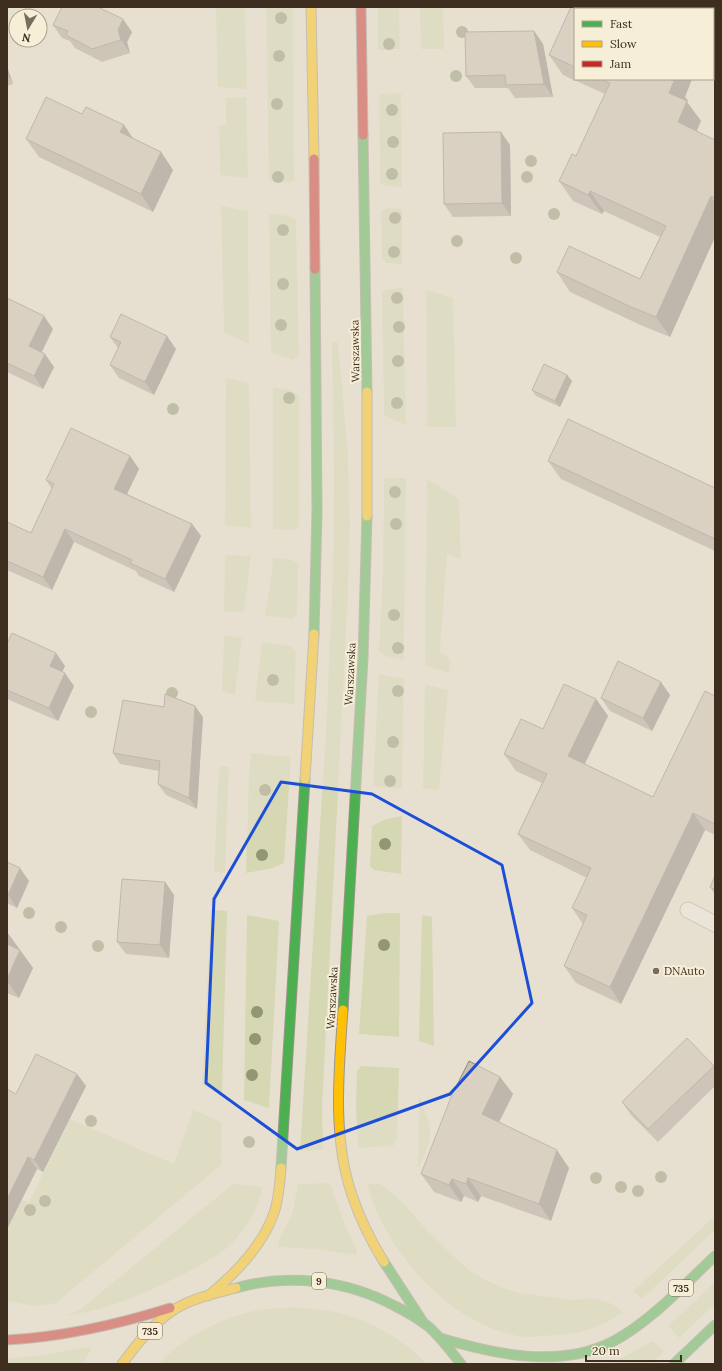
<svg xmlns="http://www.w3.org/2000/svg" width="722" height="1371" font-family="Lora,serif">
	<rect width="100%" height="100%" fill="#e7e0d1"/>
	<path fill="#d6d7b3" d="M216 7H245L247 89 218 87Z
		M266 7H293L294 181 288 183 269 181Z
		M378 7H399L400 49 378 50Z
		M420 7H443L444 49H421Z
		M401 93 402 187 387 186 380 183 379 94Z
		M246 97 248 178 220 175 219 125H226V98Z
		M221 206 248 211 249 344 224 332Z
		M388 208 402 209V264L387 263 382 258 381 211Z
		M269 213 288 216 296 220 299 356 293 360 271 353Z
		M403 287 406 425 389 418 384 414 382 291Z
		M426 290 453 298 456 427H427Z
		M338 342 348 452 350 523 348 592 322 1107 323 1150 300 1151 326 731 333 572 334 478 332 343Z
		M226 378 249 383 251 528 225 525Z
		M273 387 291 390 299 395V526L294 530 273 529Z
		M384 478H406L404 660 385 656 379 650 383 571Z
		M427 479 459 499 461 560 447 554 440 652 450 659 449 673 425 666Z
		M225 555 251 556 244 612H224Z
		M273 558 290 559 298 563 297 615 292 619 265 616 272 571Z
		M224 635 242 638 235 695 222 691Z
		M262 642 290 646 296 651 294 704 255 701Z
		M379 674 404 679 402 789 380 787 373 785Z
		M425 684 448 690 439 790 423 788Z
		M251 753 291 757 284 863 273 868 246 873 249 774Z
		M219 766 229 767 225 873 214 872Z
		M402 816 401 874 374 870 370 866 372 826 386 819Z
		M211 910 227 911 222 1093 202 1085Z
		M384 913H400L399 1037 359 1034 367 916Z
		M247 915 279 921 269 1108 244 1100Z
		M422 915 432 917 434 1046 419 1041Z
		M361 1066 399 1068 397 1139 393 1146 358 1148 356 1106 357 1071Z
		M419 1097C433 1131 435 1135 418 1169Z
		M193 1110 222 1122 221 1165 56 1303 34 1306 7 1301V1229L19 1204 7 1196 29 1202 70 1119 174 1164Z
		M330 1183 344 1222 357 1250 356 1255 315 1249 279 1247 278 1242 292 1214 298 1184Z
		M233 1184 263 1187C258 1207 250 1224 235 1240 221 1256 201 1265 182 1275 158 1287 134 1298 109 1306 95 1311 79 1313 64 1317L82 1308Z
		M367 1184H381L402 1202 426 1229 449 1252 470 1271 484 1279 505 1289 519 1293 576 1300 590 1298 600 1300 613 1304 623 1313C613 1318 604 1324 593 1328 577 1334 560 1335 543 1336 537 1336 530 1338 525 1337 453 1329 384 1251 367 1184Z
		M715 1216V1230L642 1299 633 1291Z
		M715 1282V1304L679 1338 668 1326Z
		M295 1307C308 1309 322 1309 335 1312 369 1319 403 1339 427 1364H159C186 1334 225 1316 264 1309 274 1308 285 1308 295 1307Z
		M653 1341 664 1351 652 1364H611Z
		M87 1347H90L91 1350 83 1364H7V1359L49 1354Z"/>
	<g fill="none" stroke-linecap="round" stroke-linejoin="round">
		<g stroke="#ada599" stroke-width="17">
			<path id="lane" d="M688 910 715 924"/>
		</g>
		<g stroke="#9c958a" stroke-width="11">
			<path id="fast" d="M363 135 367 392
				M314 634 317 511 315 269
				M343 1010 363 658 367 516
				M281 1168 305 779
				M384 1262 423 1322
				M236 1288C289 1273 346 1280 395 1306 407 1312 419 1319 429 1327 441 1338 451 1351 461 1364
				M440 1338C494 1354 559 1369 612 1342 649 1323 685 1284 715 1256
				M674 1364 715 1325"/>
		</g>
		<g stroke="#9c958a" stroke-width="11">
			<path id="slow" d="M311 7 314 159
				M367 516V392
				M305 779 314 634
				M343 1010C339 1069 332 1138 352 1195 360 1219 371 1241 384 1262
				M208 1296C235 1274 262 1247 274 1213 279 1198 280 1183 281 1168
				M122 1364C137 1344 153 1323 175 1309 193 1298 216 1293 236 1288"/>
		</g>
		<g stroke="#9c958a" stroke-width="11">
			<path id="jam" d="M361 7 363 135
				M314 159 315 269
				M7 1340C63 1337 116 1325 170 1308"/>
		</g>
		<use href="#lane" stroke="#efebe3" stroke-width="15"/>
		<use href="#fast" stroke="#4caf50" stroke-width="9"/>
		<use href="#slow" stroke="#ffc107" stroke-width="9"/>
		<use href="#jam" stroke="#c62828" stroke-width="9"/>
	</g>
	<g fill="#929673">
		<circle cx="281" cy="18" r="6"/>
		<circle cx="462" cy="32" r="6"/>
		<circle cx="389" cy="44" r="6"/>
		<circle cx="279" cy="56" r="6"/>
		<circle cx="456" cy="76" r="6"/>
		<circle cx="277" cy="104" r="6"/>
		<circle cx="392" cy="110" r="6"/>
		<circle cx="393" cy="142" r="6"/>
		<circle cx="531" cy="161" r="6"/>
		<circle cx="392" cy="174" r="6"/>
		<circle cx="278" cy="177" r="6"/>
		<circle cx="527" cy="177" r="6"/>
		<circle cx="554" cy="214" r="6"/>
		<circle cx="395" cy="218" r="6"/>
		<circle cx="283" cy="230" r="6"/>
		<circle cx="457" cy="241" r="6"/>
		<circle cx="394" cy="252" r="6"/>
		<circle cx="516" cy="258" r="6"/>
		<circle cx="283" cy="284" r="6"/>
		<circle cx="397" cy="298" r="6"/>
		<circle cx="281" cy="325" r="6"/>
		<circle cx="399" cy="327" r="6"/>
		<circle cx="398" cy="361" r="6"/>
		<circle cx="289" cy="398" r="6"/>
		<circle cx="397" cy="403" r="6"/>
		<circle cx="173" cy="409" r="6"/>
		<circle cx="395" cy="492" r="6"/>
		<circle cx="396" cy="524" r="6"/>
		<circle cx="394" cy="615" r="6"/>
		<circle cx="398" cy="648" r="6"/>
		<circle cx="273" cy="680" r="6"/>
		<circle cx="398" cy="691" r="6"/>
		<circle cx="172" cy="693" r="6"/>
		<circle cx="91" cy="712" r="6"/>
		<circle cx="393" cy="742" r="6"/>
		<circle cx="390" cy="781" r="6"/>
		<circle cx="265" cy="790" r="6"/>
		<circle cx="385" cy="844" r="6"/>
		<circle cx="262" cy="855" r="6"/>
		<circle cx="29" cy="913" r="6"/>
		<circle cx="61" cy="927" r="6"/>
		<circle cx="384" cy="945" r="6"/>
		<circle cx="98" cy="946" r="6"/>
		<circle cx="257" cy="1012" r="6"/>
		<circle cx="255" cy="1039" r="6"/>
		<circle cx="252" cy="1075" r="6"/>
		<circle cx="91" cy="1121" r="6"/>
		<circle cx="249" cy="1142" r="6"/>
		<circle cx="661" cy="1177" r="6"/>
		<circle cx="596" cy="1178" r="6"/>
		<circle cx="621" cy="1187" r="6"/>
		<circle cx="638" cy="1191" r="6"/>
		<circle cx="45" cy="1201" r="6"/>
		<circle cx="30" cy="1210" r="6"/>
	</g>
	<path fill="#afa499" d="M571 7H603L604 9H575V79H692L685 97 688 101 687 102 701 121 696 131 715 140V237L670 337 645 327 570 292 557 272 640 279 660 237 604 211 602 214 573 201 559 181 576 156 605 94 563 75 549 55Z
		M53 25 132 32 127 42 130 53 102 62 75 48 70 41 62 38Z
		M534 31 543 44 553 97 515 98 508 88H475L466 76Z
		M7 66 13 84 7 86Z
		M82 114 124 125 133 139 161 152 173 170 153 212 39 157 26 139Z
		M510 145 511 216 453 217 444 204Z
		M7 298 53 329 42 352 54 367 43 389 7 372Z
		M110 337 176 349 154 395 119 378 110 365 118 348Z
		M567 375 572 381 560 407 536 396 532 390Z
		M130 456 139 469 127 494 192 524 201 536 174 592 139 576 136 571 74 542 52 590 7 570V522L31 533 52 489 46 480Z
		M548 461 715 488V551L561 479Z
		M7 644 65 666 62 672 74 686 58 721 7 699Z
		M670 695 652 731 610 711 601 698Z
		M715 696V835L705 830 621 1004 576 983 564 966 583 924 572 908 587 878 530 850 518 834 542 783 516 771 504 754 543 729 596 699 608 716 585 764 653 797Z
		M203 717 197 809 166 795 158 784 159 771 120 764 113 753Z
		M7 862 29 881 17 908 7 903Z
		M715 876V895L710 887Z
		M165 882 174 895 169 958 126 954 117 942Z
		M7 932 33 968 19 998 7 993Z
		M714 1066 715 1067V1086L658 1142 631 1115 622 1102Z
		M77 1074 86 1086 43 1172 37 1169 7 1229 16 1094Z
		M500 1077 513 1094 499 1122 569 1168 551 1221 481 1196 478 1202 464 1196 461 1202 434 1192 421 1174Z"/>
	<path fill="#8e867d" d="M601 7H603L604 9H600Z
		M123 19 132 32 127 42 130 53 121 40 118 30Z
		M534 31 543 44 553 97 544 84Z
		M7 66V67L13 84 7 74Z
		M670 79H692L685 97 688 101 687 102 701 121 692 142 678 122 669 93Z
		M124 125 136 143 120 132Z
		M501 132 510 145 511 216 502 203Z
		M161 152 173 170 153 212 141 194Z
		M590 191 604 211 602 214 588 195Z
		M711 196 715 202V237L670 337 656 317Z
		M44 316 53 329 38 359 29 346Z
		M167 336 176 349 154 395 145 382Z
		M45 354 54 367 43 389 34 376Z
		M567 375 572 381 560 407 555 401Z
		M130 456 139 469 123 502 114 489Z
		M192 524 201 536 174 592 165 579Z
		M65 529 74 542 52 590 43 577Z
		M56 653 65 666 59 679 50 666Z
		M65 673 74 686 58 721 49 708Z
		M661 682 670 695 652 731 643 718Z
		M596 699 608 716 580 773 568 756Z
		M195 706 203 717 197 809 189 798Z
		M693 813 705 830 621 1004 610 987Z
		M20 868 29 881 17 908 8 895Z
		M165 882 174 895 169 958 160 945Z
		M7 932 20 950 7 949Z
		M20 950 33 968 19 998 7 981V979Z
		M77 1074 86 1086 43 1172 34 1160Z
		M500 1077 513 1094 494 1132 482 1114Z
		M557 1150 569 1168 551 1221 539 1204Z
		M28 1157 37 1169 7 1229V1199Z
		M468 1178 481 1196 478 1202 466 1184Z
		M452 1179 464 1196 461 1202 449 1185Z"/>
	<path fill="#cbbfb2" stroke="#8e867d" d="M62 7H98L123 19 118 30 121 40 92 49 66 35 68 31 53 25Z
		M571 7H601L600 9H575V67L549 55Z
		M534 31 544 84 506 85 505 75 466 76 465 32Z
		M601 79H670L674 81 669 93 687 101 678 122 715 140V198L711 196 656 317 631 307 557 272 569 246 640 279 666 226 590 191 588 195 559 181 572 154 576 156 610 83Z
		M46 97 82 114 86 107 124 125 120 132 161 152 141 194 26 139Z
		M501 132 502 203 444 204 443 133Z
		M7 298 44 316 29 346 45 354 34 376 7 363Z
		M121 314 167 336 145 382 110 365 121 342 110 337Z
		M544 364 567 375 555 401 532 390Z
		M568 419 715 488V539L548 461Z
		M71 428 130 456 114 489 192 524 165 579 130 563 132 560 65 529 43 577 7 561V522L31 533 54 484 46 480Z
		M12 633 56 653 50 666 65 673 49 708 7 690V644Z
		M618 661 661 682 643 718 601 698Z
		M564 684 596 699 568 756 653 797 705 691 715 696V824L693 813 610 987 564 966 587 915 572 908 591 868 518 834 547 774 504 754 521 719 543 729Z
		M165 694 195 706 189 798 158 784 160 761 113 753 123 700 164 707Z
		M7 862 20 868 8 895 7 894Z
		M715 876V890L710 887Z
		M122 879 165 882 160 945 117 942Z
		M7 944 20 950 7 979Z
		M687 1038 714 1066 648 1129 622 1102Z
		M36 1054 77 1074 34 1160 28 1157 7 1199V1089L16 1094Z
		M469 1061 500 1077 482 1114 557 1150 539 1204 468 1178 466 1184 452 1179 449 1185 421 1174 451 1097Z"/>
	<path d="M0 0H722V1371H0ZM281 782 372 794 502 865 532 1003 450 1094 297 1149 206 1083 214 899Z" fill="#e7e0d1" fill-opacity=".55" fill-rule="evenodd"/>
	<path fill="none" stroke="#1d4ed8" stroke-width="3" stroke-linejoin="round" d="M281 782 372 794 502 865 532 1003 450 1094 297 1149 206 1083 214 899Z"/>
	<circle fill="#786c5e" stroke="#f7eed8" stroke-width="1.5" cx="656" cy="971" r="4"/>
	<g text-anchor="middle" stroke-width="4" stroke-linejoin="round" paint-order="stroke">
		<g fill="#f7eed8" stroke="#756857" stroke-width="1">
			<rect x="312" y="1273" width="14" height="16" rx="3"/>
			<rect x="669" y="1280" width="24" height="16" rx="3"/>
			<rect x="138" y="1323" width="24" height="16" rx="3"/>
		</g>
		<g font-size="10" font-weight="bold" fill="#3d2e20">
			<text x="319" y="1285">9</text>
			<text x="681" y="1292">735</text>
			<text x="150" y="1335">735</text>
		</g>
		<g font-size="11" fill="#3d2e20" stroke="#f7eed8">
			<text transform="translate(355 351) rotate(-91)" y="4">Warszawska</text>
			<text transform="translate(350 674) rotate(-87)" y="4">Warszawska</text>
			<text transform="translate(332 998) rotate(-87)" y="4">Warszawska</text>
		</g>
		<g font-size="11" fill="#3d2e20" stroke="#f7eed8" text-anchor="start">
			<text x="664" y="975">DNAuto</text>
		</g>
	</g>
	<rect width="722" height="1371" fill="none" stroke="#3d2e20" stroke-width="16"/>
	<rect x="574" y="8" width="140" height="72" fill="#f7eed8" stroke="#ada18e"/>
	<rect x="582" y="21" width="20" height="6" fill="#4caf50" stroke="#ada18e"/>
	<text x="610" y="28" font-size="12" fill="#3d2e20">Fast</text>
	<rect x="582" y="41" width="20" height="6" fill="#ffc107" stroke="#ada18e"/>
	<text x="610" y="48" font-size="12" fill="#3d2e20">Slow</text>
	<rect x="582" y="61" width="20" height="6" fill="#c62828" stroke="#ada18e"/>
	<text x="610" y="68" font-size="12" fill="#3d2e20">Jam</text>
	<g transform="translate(28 28) rotate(190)"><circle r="19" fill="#f7eed8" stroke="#ada18e"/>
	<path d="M0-3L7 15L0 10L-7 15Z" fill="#786c5e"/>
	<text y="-6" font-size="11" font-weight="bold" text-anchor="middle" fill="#3d2e20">N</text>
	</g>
	<path d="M586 1355v6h95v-6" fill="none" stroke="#3d2e20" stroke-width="2"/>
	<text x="592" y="1355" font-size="12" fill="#3d2e20" stroke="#f7eed8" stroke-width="3" paint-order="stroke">20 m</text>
</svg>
